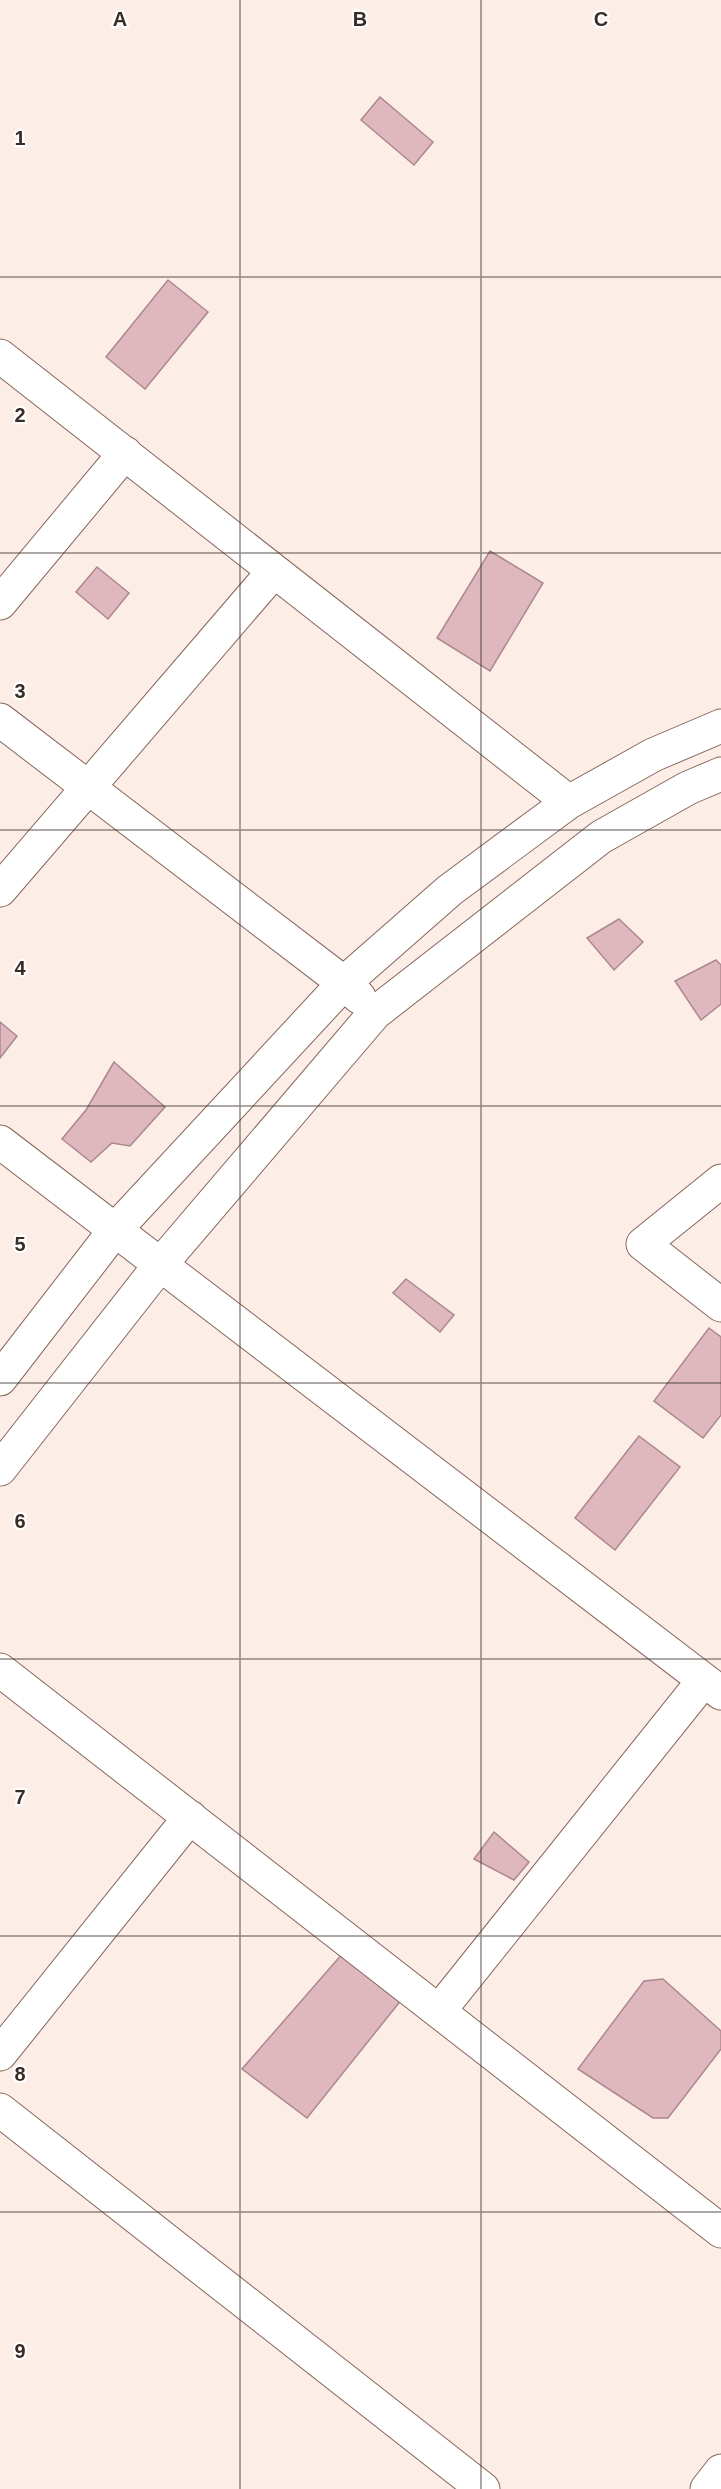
<svg xmlns="http://www.w3.org/2000/svg" width="721" height="2489" font-family="Arial,sans-serif">
	<rect width="100%" height="100%" fill="#fcede7"/>
	<path fill="#deb8be" stroke="#ac888e" stroke-width="1.5" d="M380 97 433 142 414 165 361 120Z
		M168 280 208 312 145 389 106 357Z
		M490 551 543 583 490 671 437 638Z
		M97 567 129 593 108 619 76 592Z
		M619 919 643 942 614 970 587 938Z
		M716 960 721 965V1004L701 1020 675 981Z
		M0 1022 17 1036 0 1058Z
		M114 1062 165 1107 130 1146 112 1143 91 1162 62 1139 86 1110Z
		M406 1279 454 1315 440 1332 393 1293Z
		M709 1328 721 1337V1415L703 1438 654 1401Z
		M639 1436 680 1467 615 1550 575 1518Z
		M494 1832 529 1862 514 1880 474 1859Z
		M343 1953 402 1999 307 2118 242 2069Z
		M663 1979 721 2031V2049L668 2118H653L578 2069 644 1981Z"/>
	<g fill="none" stroke-linecap="round" stroke-linejoin="round">
		<g stroke="#86675b" stroke-width="35">
			<path id="street" d="M0 356 569 802
				M0 603 125 453
				M0 720 344 983 359 997
				M0 890 274 571
				M0 1142 721 1693
				M721 1181 643 1244 721 1305
				M0 1379 115 1230 344 983 450 890 569 802 653 755 721 726
				M0 1469 160 1265 375 1013 601 837 688 788 721 774
				M0 1670 721 2231
				M439 2011 704 1680
				M0 2054 190 1817
				M0 2110 483 2489
				M707 2489 721 2471"/>
		</g>
		<use href="#street" stroke="#fff" stroke-width="33"/>
	</g>
	<path fill="none" stroke="#392b26" stroke-width="1.5" stroke-opacity="0.55" d="M240 0V2489M481 0V2489M0 277H721M0 553H721M0 830H721M0 1106H721M0 1383H721M0 1659H721M0 1936H721M0 2212H721"/>
	<g font-size="20" text-anchor="middle" font-weight="bold" fill="#392b26" stroke="#fff" stroke-width="4.5" stroke-linejoin="round" paint-order="stroke">
		<text x="120" y="26">A</text>
		<text x="360" y="26">B</text>
		<text x="601" y="26">C</text>
		<text x="20" y="145">1</text>
		<text x="20" y="422">2</text>
		<text x="20" y="698">3</text>
		<text x="20" y="975">4</text>
		<text x="20" y="1251">5</text>
		<text x="20" y="1528">6</text>
		<text x="20" y="1804">7</text>
		<text x="20" y="2081">8</text>
		<text x="20" y="2358">9</text>
	</g>
</svg>
